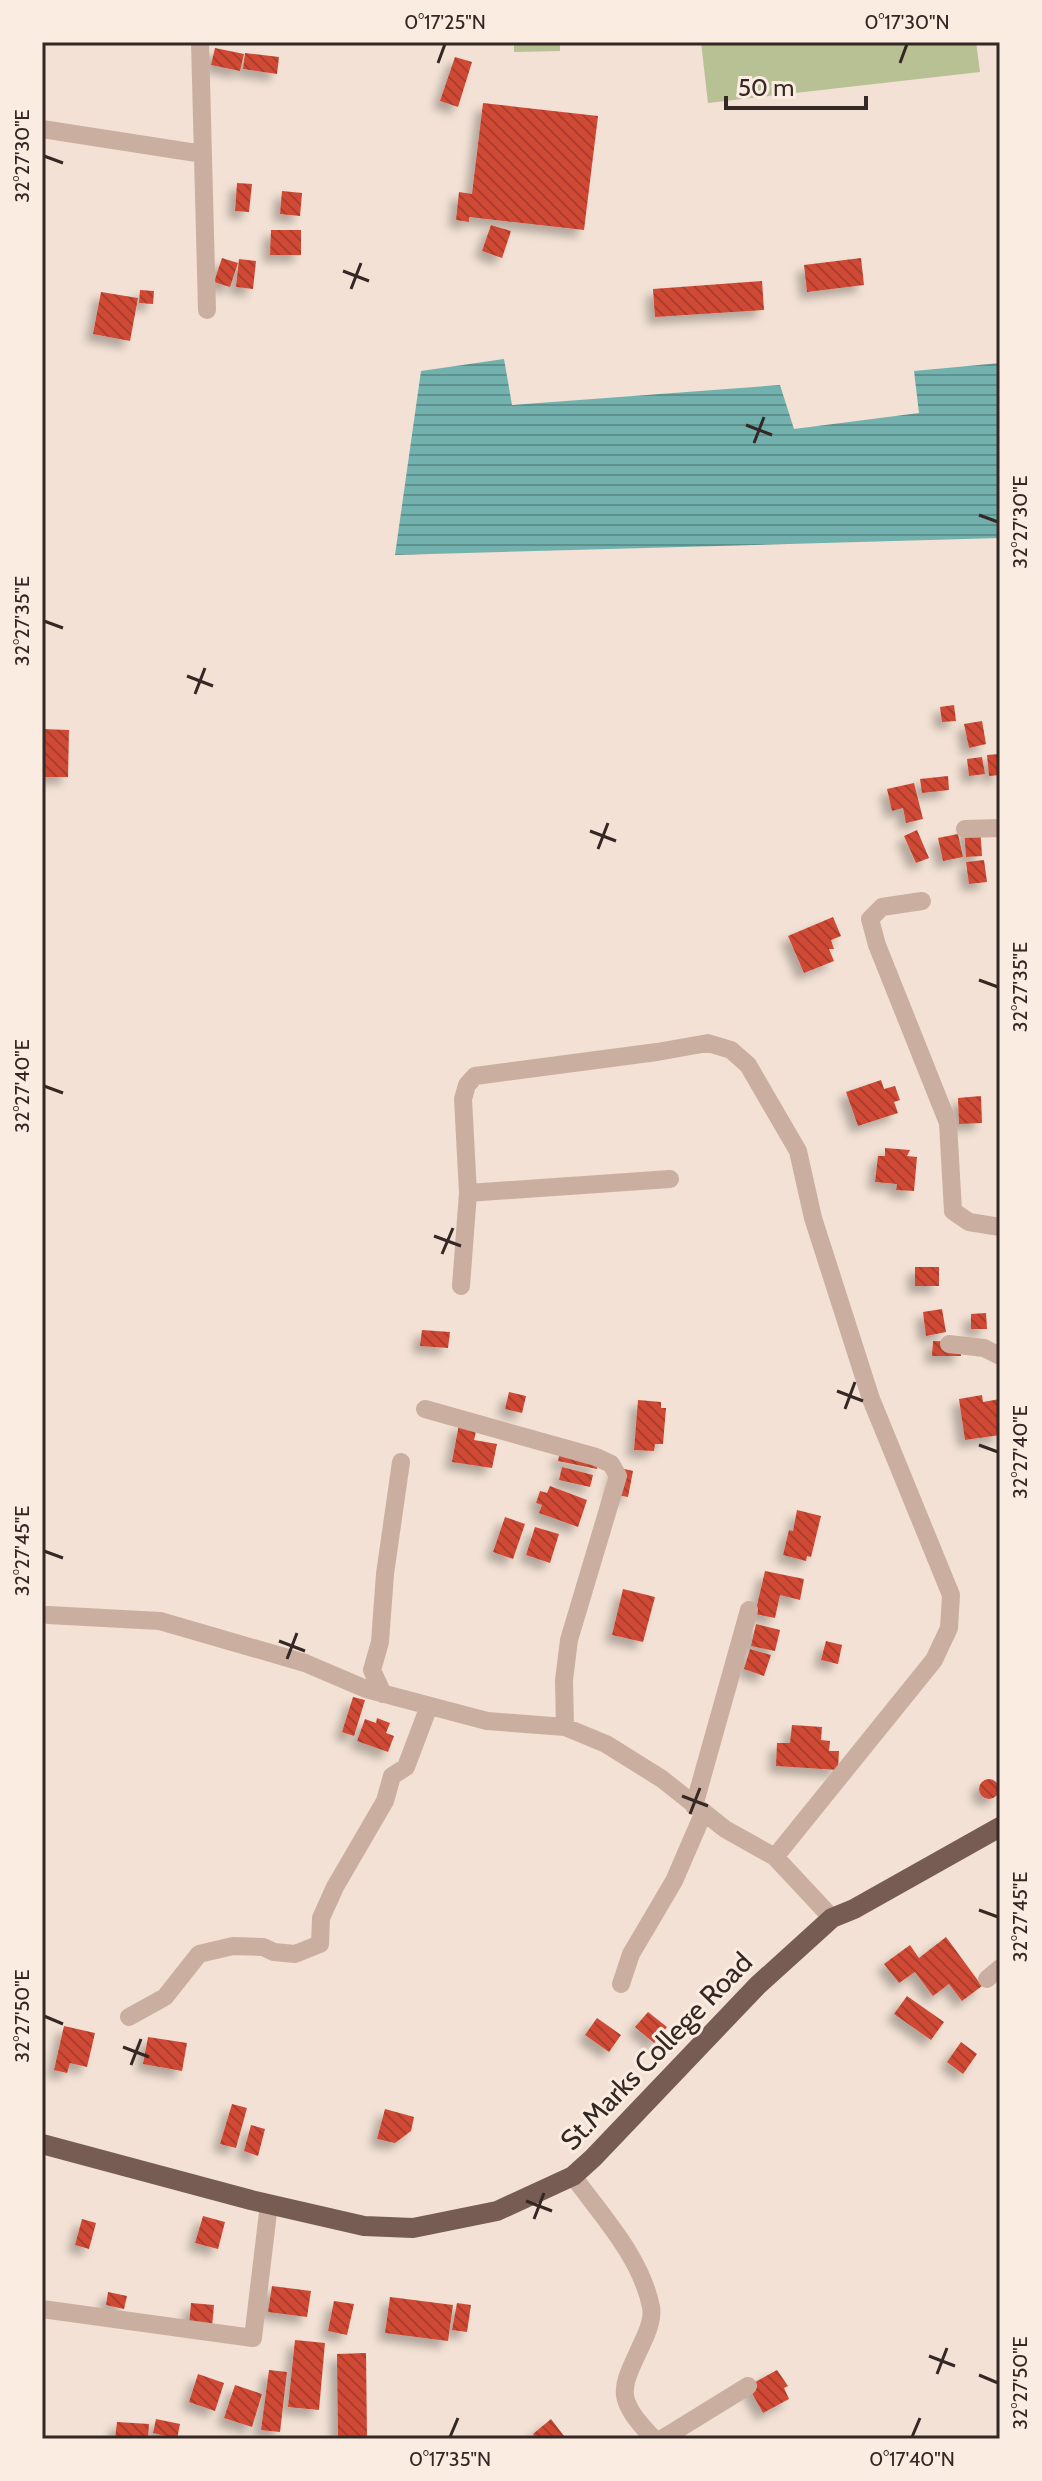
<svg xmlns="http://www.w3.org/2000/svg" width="1042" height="2481" font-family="Cabin,sans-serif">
	<defs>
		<pattern id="water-rules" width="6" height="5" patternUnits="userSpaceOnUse" patternTransform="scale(2)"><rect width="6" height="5" fill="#72b1ad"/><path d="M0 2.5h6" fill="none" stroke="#5e908d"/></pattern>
		<pattern id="building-back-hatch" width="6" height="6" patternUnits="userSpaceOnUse" patternTransform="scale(2)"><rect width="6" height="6" fill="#cf4a36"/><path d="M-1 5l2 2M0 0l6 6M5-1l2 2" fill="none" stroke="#a93e2d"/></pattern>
		<filter id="shadow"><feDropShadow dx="-7" dy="7" stdDeviation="4" flood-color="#0004"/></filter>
	</defs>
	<rect width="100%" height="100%" fill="#f2e1d4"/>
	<path fill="#b7c194" d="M514 42H560V51L514 52Z
		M701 42H976L980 72 708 103Z"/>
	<path fill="url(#water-rules)" d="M504 359 512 405 780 385 794 429 919 413 914 371 1000 363V538L395 555 421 371Z"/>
	<path fill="url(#building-back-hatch)" filter="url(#shadow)" d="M215 48 244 54 240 71 211 65Z
		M245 53 279 57 277 74 243 69Z
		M455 57 472 62 458 107 440 101Z
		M483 103 598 116 584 230 469 217V222L456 220 459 192 472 194Z
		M237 183 252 184 249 212 235 211Z
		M282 191 302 193 300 216 280 214Z
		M491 225 511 231 502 258 482 251Z
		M271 230H301V255H270Z
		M222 258 238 263 230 287 214 282Z
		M861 258 864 285 807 292 804 265Z
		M239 259 256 261 253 289 236 287Z
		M762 281 764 310 655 317 653 289Z
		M140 290 154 291 153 304 139 303Z
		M101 292 138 298 130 341 93 334Z
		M954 705 956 721 942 722 940 707Z
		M982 721 986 744 969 748 964 724Z
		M42 729 69 730 68 777H42Z
		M1000 754V775L989 776 987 755Z
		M982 757 985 774 969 776 967 759Z
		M948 776 949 790 922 793 920 779Z
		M914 783 923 819 906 823 903 808 892 811 887 789Z
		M980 827 982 856 966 857 964 828Z
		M917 830 929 858 916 863 904 836Z
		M958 834 963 857 943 861 938 838Z
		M984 860 987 882 969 884 966 862Z
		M833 917 841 936 831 940 834 949H829L834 961 804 973 788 936Z
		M881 1080 884 1089 895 1086 900 1100 894 1102 898 1113 858 1126 846 1092Z
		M981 1096 982 1123 959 1124 958 1098Z
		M885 1148 910 1150 907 1156 917 1157 914 1191 896 1190 897 1184 875 1182 878 1156H885Z
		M915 1267H939V1286H915Z
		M942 1309 946 1332 926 1336 923 1312Z
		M986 1313 987 1329H971V1314Z
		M422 1330 450 1332 448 1348 420 1346Z
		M933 1341 961 1342V1356H932Z
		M509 1392 526 1396 522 1413 505 1409Z
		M982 1395 983 1402 1000 1399V1435L965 1440 959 1399Z
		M638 1400 661 1402V1408H666L663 1444H655L654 1451 634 1450Z
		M459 1424 477 1427 474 1440 497 1444 492 1468 452 1462Z
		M560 1452 599 1460 597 1469 558 1461Z
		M562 1467 593 1475 590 1487 559 1480Z
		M616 1467 633 1471 628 1497 611 1494Z
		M550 1486 587 1500 578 1527 539 1513 542 1505 536 1503 540 1491 547 1493Z
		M797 1510 821 1516 811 1557 807 1556 806 1561 783 1555 789 1530 793 1531Z
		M505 1517 525 1524 513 1559 493 1552Z
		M535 1527 559 1534 550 1563 526 1555Z
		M765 1571 804 1579 800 1600 780 1595 775 1618 755 1614Z
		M623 1589 655 1597 643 1642 612 1635Z
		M756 1624 780 1630 775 1651 751 1646Z
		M826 1641 842 1645 838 1664 821 1660Z
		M750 1649 771 1655 764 1676 744 1669Z
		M353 1697 365 1700 354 1736 342 1732Z
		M377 1718 390 1723 386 1733 394 1736 388 1752 357 1741 365 1719 376 1723Z
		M792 1725 822 1727 821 1740 830 1741 829 1751H839L838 1770 776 1766 777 1743H790Z
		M979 1789a10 10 0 1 1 20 0a10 10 0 1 1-20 0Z
		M946 1937 982 1986 962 2001 949 1984 933 1996 915 1972 899 1983 884 1964 910 1945 919 1958Z
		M907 1996 944 2022 931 2040 894 2014Z
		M648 2012 667 2027 654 2043 635 2027Z
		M597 2018 621 2035 609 2052 585 2035Z
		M64 2026 95 2033 87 2067 70 2063 67 2073 54 2070Z
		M148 2037 187 2043 182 2071 143 2064Z
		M961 2042 977 2054 963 2074 947 2062Z
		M232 2104 247 2108 236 2148 220 2144Z
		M385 2109 414 2117 411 2131 395 2143 377 2139Z
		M251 2125 265 2129 258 2156 244 2151Z
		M203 2216 225 2222 218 2249 195 2243Z
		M82 2219 96 2223 89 2249 75 2245Z
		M272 2286 311 2291 307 2317 268 2312Z
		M108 2292 127 2296 124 2309 106 2305Z
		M390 2297 453 2305 448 2341 385 2333Z
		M334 2301 354 2304 347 2335 328 2331Z
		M191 2303 214 2305 212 2327 189 2325Z
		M457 2303 471 2305 467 2332 452 2330Z
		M295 2340 325 2343 319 2410 288 2407Z
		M366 2353 367 2439H338L337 2354Z
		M269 2370 287 2372 280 2432 261 2430Z
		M777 2370 788 2386 784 2388 789 2399 763 2413 748 2386Z
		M198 2374 224 2383 215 2411 189 2402Z
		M235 2385 262 2394 252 2427 224 2418Z
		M156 2419 180 2424 177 2439 153 2433Z
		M551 2419 564 2436 560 2439H537L533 2434Z
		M117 2422 149 2424 148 2439H115Z"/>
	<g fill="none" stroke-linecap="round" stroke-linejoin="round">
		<path stroke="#caafa0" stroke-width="18" d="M200 42 207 310
			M42 129 203 154
			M965 829 1000 828
			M922 901 882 907 870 919 877 945 948 1123 953 1211 969 1222 1000 1227
			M468 1193 670 1179
			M461 1286 468 1193 463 1099 467 1085 475 1076 657 1052 708 1043 731 1050 748 1065 798 1151 813 1218 871 1399 951 1595 949 1628 934 1660 775 1857
			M949 1344 984 1348 1000 1356
			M425 1409 596 1457 611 1464 618 1476 569 1640 564 1680 565 1727
			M48 1615 160 1621 305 1663 366 1689 487 1721 565 1727 606 1744 662 1779 725 1829 775 1857 832 1918
			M383 1694 372 1670 380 1642 385 1574 401 1462
			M694 1806 749 1610
			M987 1979 1000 1968
			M621 1984 631 1954 674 1881 703 1814
			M129 2017 165 1997 199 1954 233 1946 263 1947 274 1952 295 1954 320 1944 321 1918 335 1887 385 1801 392 1776 406 1767 429 1706
			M573 2176C602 2216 641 2257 651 2307 653 2317 649 2328 645 2337 622 2389 611 2394 654 2439
			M42 2309 253 2338 269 2204
			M662 2439 748 2386"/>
		<path stroke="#775c53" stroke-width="20" d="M42 2144 251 2200 364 2226 413 2228 497 2211 573 2176 593 2158 758 1985 832 1918 854 1909 1000 1827"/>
	</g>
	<path fill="none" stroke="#342724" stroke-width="3" d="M438 63 445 44M900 63 907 44M44 156 63 163M343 271 369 281M351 289 361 263M746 425 772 435M754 443 764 417M979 515 998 522M44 621 63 628M187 676 213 686M195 694 205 668M590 831 616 841M598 849 608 823M979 980 998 987M44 1086 63 1093M434 1236 461 1246M442 1254 453 1228M837 1391 863 1401M845 1409 855 1382M979 1445 998 1452M44 1551 63 1558M279 1641 305 1651M287 1659 297 1633M682 1796 708 1806M690 1814 700 1788M979 1910 998 1917M44 2016 63 2024M123 2047 149 2057M131 2065 141 2039M526 2201 552 2211M534 2219 544 2193M929 2356 955 2366M937 2374 947 2348M979 2375 998 2383M450 2437 458 2418M912 2437 920 2418"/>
	<g text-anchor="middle" stroke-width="6" stroke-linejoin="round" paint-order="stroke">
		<g font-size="28" fill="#342724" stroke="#faece0">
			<text transform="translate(656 2051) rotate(-46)" y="10">St.Marks College Road</text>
		</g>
	</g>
	<rect width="1042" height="2481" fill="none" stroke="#faece0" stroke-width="88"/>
	<path d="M726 96v12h140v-12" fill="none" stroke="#342724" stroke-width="4"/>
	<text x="738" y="96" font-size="24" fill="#342724" stroke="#faece0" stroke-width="6" paint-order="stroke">50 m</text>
	<rect x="44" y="44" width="954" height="2393" fill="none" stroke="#342724" stroke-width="3"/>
	<g font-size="20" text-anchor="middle" fill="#342724">
		<text x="445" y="29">0°17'25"N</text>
		<text x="907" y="29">0°17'30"N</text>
		<text transform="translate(22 156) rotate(-90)" y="7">32°27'30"E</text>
		<text transform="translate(1020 522) rotate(-90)" y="7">32°27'30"E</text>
		<text transform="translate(22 621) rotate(-90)" y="7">32°27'35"E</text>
		<text transform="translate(1020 987) rotate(-90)" y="7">32°27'35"E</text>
		<text transform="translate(22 1086) rotate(-90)" y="7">32°27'40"E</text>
		<text transform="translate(1020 1452) rotate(-90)" y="7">32°27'40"E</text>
		<text transform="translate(22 1551) rotate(-90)" y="7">32°27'45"E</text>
		<text transform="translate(1020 1917) rotate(-90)" y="7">32°27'45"E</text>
		<text transform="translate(22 2016) rotate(-90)" y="7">32°27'50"E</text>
		<text transform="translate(1020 2383) rotate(-90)" y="7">32°27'50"E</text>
		<text x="450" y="2466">0°17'35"N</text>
		<text x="912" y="2466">0°17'40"N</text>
	</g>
</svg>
